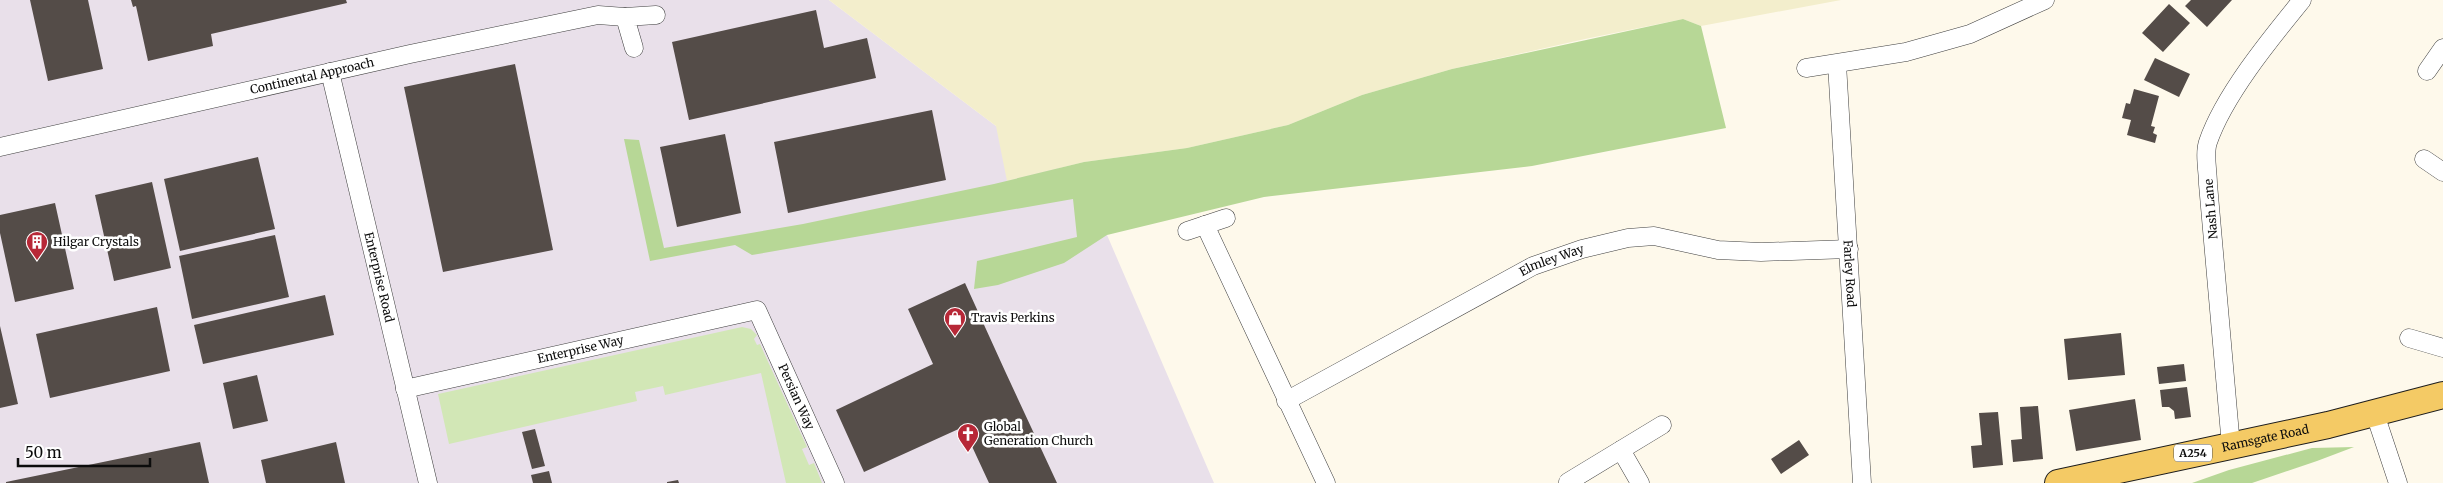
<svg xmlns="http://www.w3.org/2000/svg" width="2443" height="483" font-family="Merriweather,serif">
	<rect width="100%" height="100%" fill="#fef9eb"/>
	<path fill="#e9e0ea" d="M0 0H829L996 126 1081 184 1107 235 1214 483H0Z"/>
	<path fill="#f3eecc" d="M829 0H1841L1701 26 1683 19 1585 39 1452 69 1362 95 1288 125 1187 148 1084 162 1007 181 996 126Z"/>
	<path fill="#d2e7b6" d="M742 327 751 329 757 335 754 339 757 345 760 344 807 447 802 449 809 465 814 463 822 483H786L761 373 665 395 663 386 635 392 637 401 449 444 438 394Z"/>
	<path fill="#b7d796" d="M1683 19 1701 26 1726 128 1532 166 1264 197 1107 235 1064 263 998 285 974 289 977 261 1077 237 1073 199 752 255 735 245 650 261 624 139 639 140 664 248 803 224 994 184 1084 162 1187 148 1288 125 1362 95 1452 69Z
		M2354 447 2317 461 2252 483H2192L2229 470 2312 448Z"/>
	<path fill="#544c48" d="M30 0H88L103 69 48 81Z
		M131 0H346L347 3 211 34 213 46 148 61 136 6 133 7Z
		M2191 0H2232L2207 27 2185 6Z
		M2169 4 2190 23 2163 52 2142 33Z
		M816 10 824 48 867 38 876 78 689 120 672 42Z
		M2155 58 2190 74 2179 97 2144 80Z
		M515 64 553 250 443 272 404 87Z
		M2134 89 2159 96 2151 126 2155 127 2153 133 2157 135 2155 143 2127 135 2131 120 2122 118 2126 103 2130 104Z
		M932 110 946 180 788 213 774 142Z
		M725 134 741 213 677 227 660 147Z
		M258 157 275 229 180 251 164 179Z
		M152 182 171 268 114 281 95 195Z
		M55 203 74 289 15 302 0 233V215Z
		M275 235 289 297 192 319 179 256Z
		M965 283 1005 371 1057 483H989L963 427 864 472 836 410 933 364 908 309Z
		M325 295 334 335 203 364 194 325Z
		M157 307 170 371 50 398 36 334Z
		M0 326 18 404 0 408Z
		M2121 333 2125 375 2068 380 2064 339Z
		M2184 364 2186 381 2159 384 2157 367Z
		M257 375 268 421 233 429 223 383Z
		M2187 387 2191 417 2175 419 2174 411 2169 407H2162L2160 390Z
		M2135 399 2141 440 2076 451 2069 410Z
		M2038 406 2043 459 2013 462 2011 440 2022 439 2020 407Z
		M1998 412 2003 465 1973 468 1971 446 1982 445 1979 413Z
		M535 429 545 466 532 469 522 432Z
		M1799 440 1809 455 1781 474 1771 459Z
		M200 442 209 483H6V482Z
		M336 442 345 483H266L261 460Z
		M549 471 552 483H533L531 475Z
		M678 480 679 483H667V482Z"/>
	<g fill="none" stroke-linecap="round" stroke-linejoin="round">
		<g stroke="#3f3f3f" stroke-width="19">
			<g id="minor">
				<path d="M634 48 625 17 656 15"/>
				<path id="s1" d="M1837 64 1862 483"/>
				<path d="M1806 68 1906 52 1970 34 2045 0"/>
				<path d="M2427 71 2443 48"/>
				<path id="s2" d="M330 72 428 483"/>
				<path id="s3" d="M0 147 410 54 598 15 625 17"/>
				<path d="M2424 159 2443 172"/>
				<path d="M1205 225 1326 483"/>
				<path d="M1187 231 1226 218"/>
				<path d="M2409 338 2443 348"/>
				<path id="s4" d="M405 389 757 310 835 483"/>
				<path id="s5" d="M1286 401 1533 266 1582 249 1628 238 1654 236 1718 250 1761 252 1849 249"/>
				<path d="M2375 414 2398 483"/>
				<path d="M2231 446 2208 184C2208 172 2204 153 2208 142 2224 95 2271 38 2302 0"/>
				<path d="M1621 450 1640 483"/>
				<path d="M1568 482 1662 425"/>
			</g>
		</g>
		<g stroke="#1d1d1d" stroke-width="28">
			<g id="primary">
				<path id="s6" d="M2058 483 2328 425 2443 395"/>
			</g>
		</g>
		<use href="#minor" stroke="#fff" stroke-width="18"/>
		<use href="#primary" stroke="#f4ca65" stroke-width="26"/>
	</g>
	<defs>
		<g id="building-pin" transform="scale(1.125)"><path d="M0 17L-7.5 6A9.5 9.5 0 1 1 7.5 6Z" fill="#b72837" stroke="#fff"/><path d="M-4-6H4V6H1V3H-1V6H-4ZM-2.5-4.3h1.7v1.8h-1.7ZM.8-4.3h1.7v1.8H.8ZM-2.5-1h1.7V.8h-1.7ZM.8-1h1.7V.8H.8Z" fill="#fff"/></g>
		<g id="shop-pin" transform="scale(1.125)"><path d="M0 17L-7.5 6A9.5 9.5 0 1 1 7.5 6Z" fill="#b72837" stroke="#fff"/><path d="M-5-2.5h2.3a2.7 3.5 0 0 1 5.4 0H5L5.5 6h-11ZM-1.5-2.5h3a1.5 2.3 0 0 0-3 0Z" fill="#fff"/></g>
		<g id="church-pin" transform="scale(1.125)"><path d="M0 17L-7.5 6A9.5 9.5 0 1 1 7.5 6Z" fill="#b72837" stroke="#fff"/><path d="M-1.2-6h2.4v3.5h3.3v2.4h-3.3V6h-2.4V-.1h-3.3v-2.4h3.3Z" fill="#fff"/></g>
	</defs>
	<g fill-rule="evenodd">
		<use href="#building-pin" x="37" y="242"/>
		<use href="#shop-pin" x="955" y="318"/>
		<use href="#church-pin" x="968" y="434"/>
	</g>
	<g text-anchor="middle" stroke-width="5" stroke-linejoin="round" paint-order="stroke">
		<rect fill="#fff" stroke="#555" stroke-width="1" x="2174" y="444.5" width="38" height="17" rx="4"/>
		<g font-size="11" font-weight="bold" fill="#0c0c0c">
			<text x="2193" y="457">A254</text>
		</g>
		<g font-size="12" fill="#0c0c0c" stroke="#fff">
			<text dy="4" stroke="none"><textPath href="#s3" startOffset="320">Continental Approach</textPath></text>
			<text transform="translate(2211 209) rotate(-95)" y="4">Nash Lane</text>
			<text dy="4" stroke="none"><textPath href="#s5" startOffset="301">Elmley Way</textPath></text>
			<text dy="4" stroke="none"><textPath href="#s1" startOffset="210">Farley Road</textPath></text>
			<text dy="4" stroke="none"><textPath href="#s2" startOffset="211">Enterprise Road</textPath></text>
			<text dy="4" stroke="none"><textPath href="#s4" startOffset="180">Enterprise Way</textPath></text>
			<text dy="4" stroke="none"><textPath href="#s4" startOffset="456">Persian Way</textPath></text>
			<text dy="4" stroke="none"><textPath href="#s6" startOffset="212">Ramsgate Road</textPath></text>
		</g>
		<g font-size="12" fill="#0c0c0c" stroke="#fff" text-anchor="start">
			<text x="53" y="246">Hilgar Crystals</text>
			<text x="971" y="322">Travis Perkins</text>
			<text x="984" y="431">Global<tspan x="984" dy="14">Generation Church</tspan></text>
		</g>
	</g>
	<path d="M18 458v8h132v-8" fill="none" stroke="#0c0c0c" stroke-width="2.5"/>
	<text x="25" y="458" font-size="15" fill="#0c0c0c" stroke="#ffffff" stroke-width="4" paint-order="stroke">50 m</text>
</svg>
